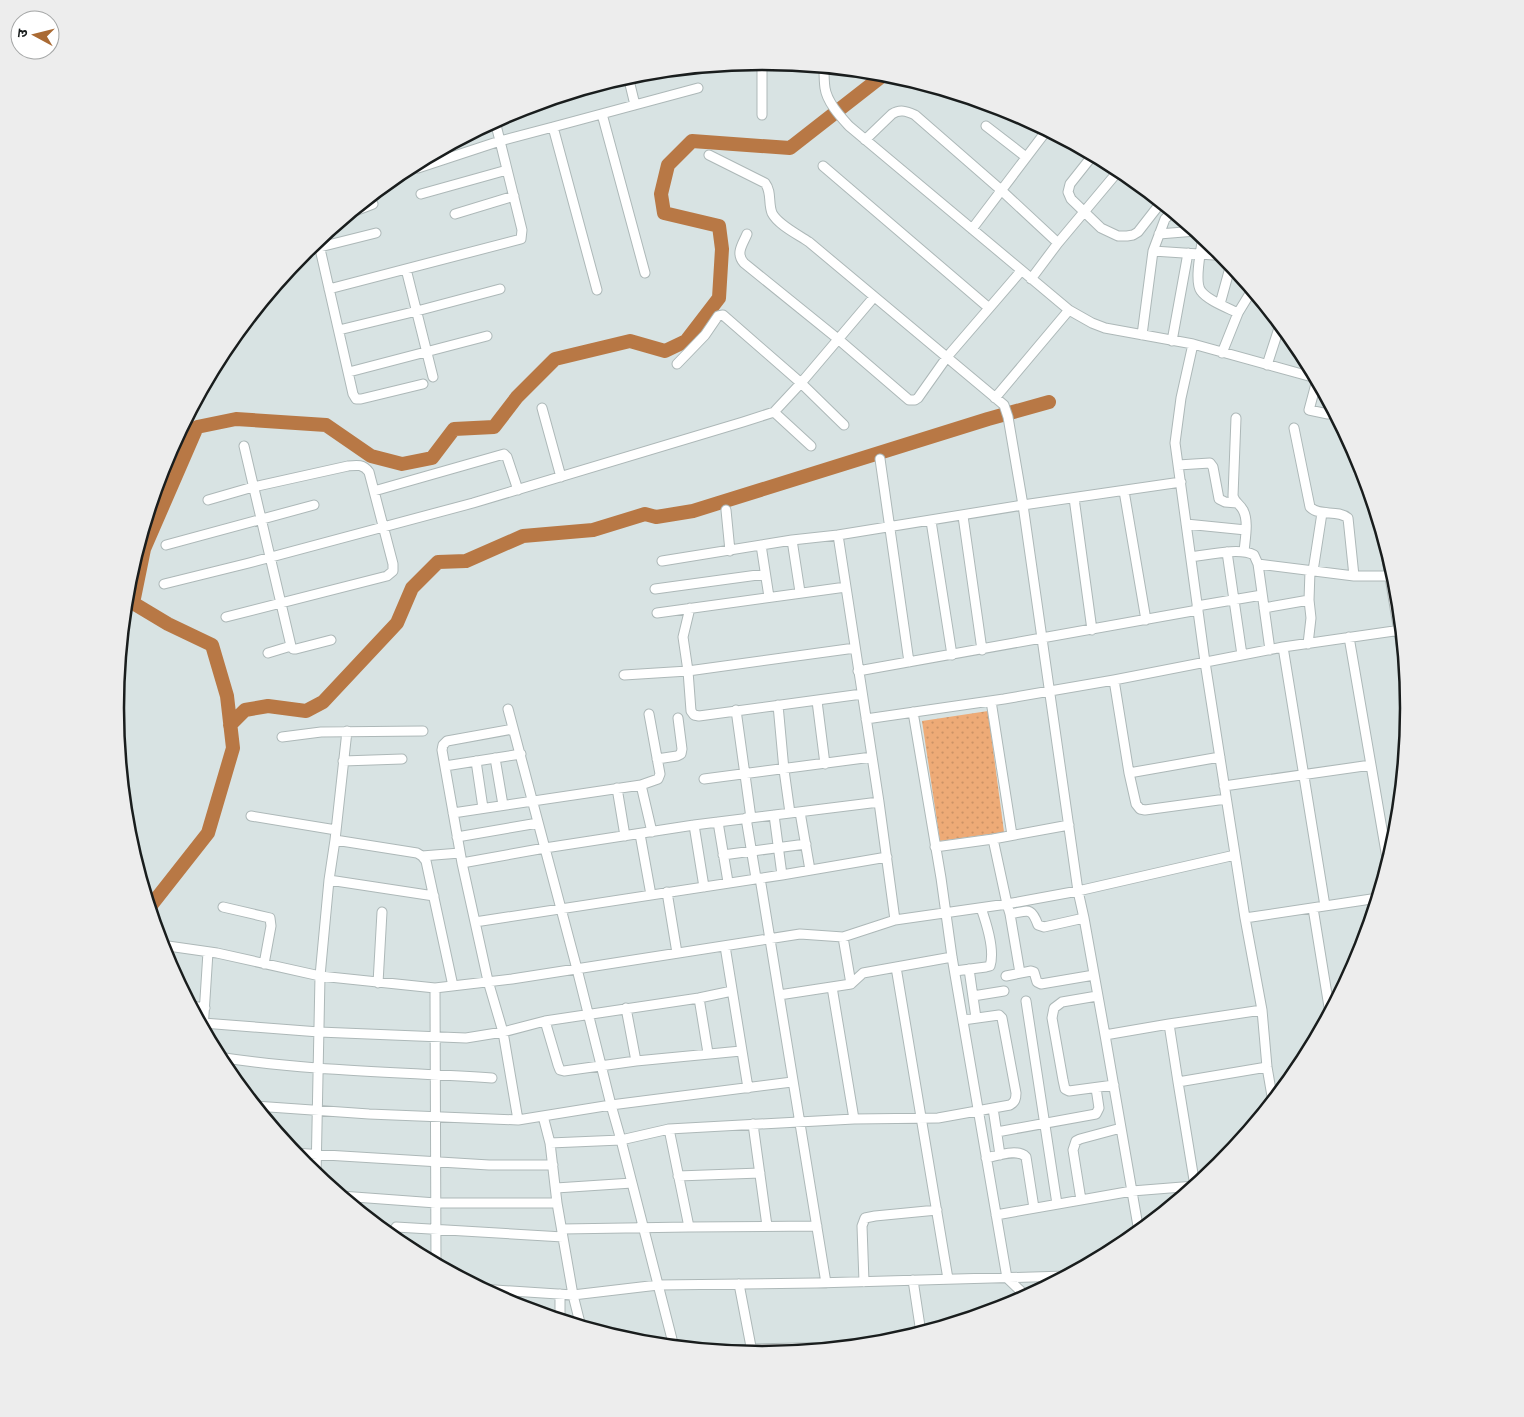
<svg xmlns="http://www.w3.org/2000/svg" width="1524" height="1417" font-family="Karla,'Noto Sans Devanagari',sans-serif">
	<defs>
		<pattern id="park-dots" width="8" height="8" patternUnits="userSpaceOnUse" patternTransform="scale(1.25)"><rect width="8" height="8" fill="#eeab77"/><path d="M2 2h.1M6 6h.1" fill="none" stroke="#cc9366" stroke-width="1.8" stroke-linecap="round"/></pattern>
	</defs>
	<rect width="100%" height="100%" fill="#d8e3e3"/>
	<path fill="url(#park-dots)" d="M988 711 1004 832 940 841 922 721Z"/>
	<g fill="none" stroke-linecap="round" stroke-linejoin="round">
		<path stroke="#b87845" stroke-width="14" d="M230 725 245 710 268 706 306 711 323 702 397 623 412 588 438 562 466 561 523 536 593 530 645 514 656 517 693 511 988 419 1049 402
			M149 908 208 833 233 748 227 696 212 645 168 624 133 603 144 549 197 427 236 419 326 425 371 456 402 464 432 458 454 429 494 427 517 397 555 359 630 341 665 351 686 341 719 298 722 249 719 226 664 213 661 194 668 165 692 141 790 148 886 73"/>
		<g stroke="#adb8b8" stroke-width="11">
			<path id="street" d="M824 67C824 74 824 81 825 88 827 102 840 116 849 126L1069 310 1092 323 1105 328 1193 344 1316 378
				M628 76 635 105
				M602 114 645 273
				M762 115V61
				M495 121 500 141 553 127
				M986 126 1026 157
				M865 140 892 114C900 109 906 111 915 115L1001 190 1058 243
				M709 155 765 183C772 192 768 203 772 213 778 225 799 235 809 242L1004 405 1008 417 1023 505 1078 891 1084 918 1105 1035 1139 1232
				M1093 155 1070 184 1068 192 1071 199 1101 228 1118 236H1127L1133 235 1138 232 1159 205H1162L1168 208
				M823 166 989 308
				M421 194 507 170
				M352 212 373 204
				M455 214 514 196
				M972 229 1047 130
				M747 234C743 244 735 253 744 263L838 339 909 400H915L918 398 947 357 1021 271
				M1159 234 1196 231
				M1203 237C1201 249 1194 282 1201 291 1207 300 1228 308 1238 313
				M318 240 353 394 356 399H361L423 384
				M311 245 320 247 376 233
				M1153 251 1214 255 1222 253
				M406 269 433 377
				M1031 279 1058 243 1120 169
				M329 289 521 239 522 230 500 141 418 168
				M597 290 553 127 698 88
				M1220 304 1231 264
				M339 330 417 311 500 289
				M1142 335 1153 251 1165 219 1172 212
				M1172 341 1188 253
				M1193 344 1181 398 1175 443 1205 662 1245 918 1262 1010 1267 1067 1273 1102
				M1222 353 1238 313 1252 290
				M677 364 705 335 718 316 723 315 801 383 844 425
				M1267 365 1280 325
				M349 372 487 336
				M1317 380 1309 410 1328 414
				M995 398 1069 310
				M542 408 561 477
				M774 412 811 446
				M1236 418 1233 496C1235 503 1240 504 1243 510 1249 521 1245 539 1244 552
				M1294 428 1310 507C1320 517 1337 509 1348 518L1354 576
				M244 446 291 646 268 653
				M880 459 909 662
				M1178 465 1210 463 1213 467 1219 499 1225 502 1237 503
				M374 491 504 454 507 457 518 490
				M1124 491 1146 620
				M1074 498 1092 630
				M208 500 253 487 348 466C357 465 363 464 369 472L393 564V571L387 576 226 617
				M726 510 730 551
				M963 516 982 650
				M931 521 952 655
				M1186 524 1246 530
				M792 540 800 592
				M1384 541 1405 668
				M166 545 314 505
				M761 545 769 597
				M1227 552 1242 655
				M1191 557C1207 555 1240 547 1254 555L1258 564 1354 576H1390
				M662 561 792 540 838 535
				M1258 564 1270 650
				M1313 571 1322 513
				M164 584 249 563 473 503 743 422 774 412 801 383 874 297
				M655 589 765 574
				M1197 606 1262 595
				M690 608 683 637 688 671 691 711 694 715 699 716 862 694
				M1264 608 1309 600
				M657 613 846 587
				M1349 637 1388 864
				M1308 644 1311 618 1309 600 1310 571
				M291 646 293 649H296L331 640
				M1283 647 1325 906
				M858 671 1198 610
				M624 675 688 671 855 648
				M1114 680 1129 773 1136 804 1140 809 1145 810 1226 799
				M817 701 825 764
				M991 701 1012 835
				M778 705 784 770 790 813
				M508 709 577 969 611 1105 621 1140 674 1347
				M736 710 751 818
				M913 712 941 878 952 957 1007 1278 1027 1297
				M866 719 1004 699 1114 680 1283 647 1401 630
				M513 729 447 741 443 745 442 750 462 863 488 981 503 1032 518 1120
				M282 737 321 732 423 731
				M495 758 503 805
				M657 759 677 756 681 754 682 749 678 718
				M343 761 402 759
				M476 761 483 808
				M445 766 521 754
				M1129 773 1220 757
				M704 779 872 757
				M641 785 652 832
				M1224 786 1371 765
				M617 788 625 836
				M879 802 838 535 1023 505 1181 482
				M800 812 810 870
				M453 813 641 785 658 779 660 774 649 714
				M774 815 782 875
				M251 816 336 830
				M746 818 756 878
				M718 822 728 882
				M694 825 704 887
				M640 834 651 895
				M457 837 538 823
				M335 840 417 853 422 856 426 861 453 986
				M935 847 993 839
				M723 855 806 844
				M422 856 460 853
				M462 863 545 848 694 825 879 802 895 920
				M760 878 826 1283
				M329 880 434 896
				M667 892 677 953
				M223 907 270 918 271 926 264 964
				M1313 908 1330 1013
				M1010 914C1028 911 1031 906 1038 925L1044 927 1084 918
				M1245 918 1378 898
				M475 922 782 875 887 857
				M161 945 217 953 320 976 435 988 436 1265
				M725 946 748 1088
				M896 967 948 1279
				M969 969 976 1018
				M955 971 986 967 990 966C995 951 986 922 981 908
				M1020 973 1010 914 1007 904 993 839 1069 825
				M1006 976 1031 971 1034 972 1037 982 1041 984 1094 975
				M378 983 382 912
				M851 984 863 973 952 957
				M832 987 854 1119
				M435 988 512 979 800 934 843 937 895 920 1007 904 1078 891 1235 855
				M779 995 851 984 843 937
				M973 996 1004 991
				M1097 996 1062 1002 1054 1008 1052 1018 1063 1080 1065 1089 1069 1091 1114 1085
				M699 998 708 1053
				M1026 1001 1057 1204
				M191 1006 205 1008
				M626 1008 636 1061
				M545 1021 558 1065 560 1070 564 1071 636 1061 741 1051
				M203 1023 319 1032 466 1038 503 1032 545 1021 699 998 732 991
				M1169 1024 1178 1082 1267 1067
				M203 1030 208 952
				M1105 1035 1169 1024 1262 1010
				M218 1057C309 1071 401 1072 492 1078
				M1178 1082 1195 1186
				M255 1106 369 1114 518 1120 611 1105 792 1082
				M993 1108 1000 1155
				M543 1116 550 1143 557 1203 573 1295 581 1327
				M753 1124 767 1226
				M669 1129 689 1227
				M997 1132 1096 1114 1099 1108 1096 1088
				M550 1143 621 1140 669 1129 854 1119 938 1118 1010 1105C1015 1102 1016 1099 1016 1093L1002 1018 999 1015 963 1020
				M293 1153 489 1165H553
				M986 1158C997 1156 1018 1148 1026 1157L1034 1208
				M316 1176 320 976 329 880 335 840 347 731
				M678 1176 760 1173
				M556 1188 632 1183
				M341 1196 436 1203H557
				M1081 1200 1073 1150 1076 1141 1080 1139 1121 1128
				M996 1215 1132 1191 1195 1186
				M396 1227 563 1237
				M562 1229 689 1227 817 1226
				M913 1280 921 1333
				M864 1282 862 1226 865 1218 875 1216 937 1210
				M739 1284 752 1352
				M481 1289 573 1295 658 1285 816 1283 1066 1276
				M560 1294V1320
				M706 1350 847 1347"/>
		</g>
		<use href="#street" stroke="#fff" stroke-width="9"/>
	</g>
	<path d="M0 0H1524V1417H0ZM124 708a638 638 0 1 1 1276 0a638 638 0 1 1-1276 0Z" fill="#ededed" fill-rule="evenodd"/>
	<path fill="none" stroke="#191d1d" stroke-width="2.5" d="M124 708a638 638 0 1 1 1276 0a638 638 0 1 1-1276 0Z"/>
	<g transform="translate(35 35) rotate(277)"><circle r="24" fill="#ffffff" stroke="#a3a5a5"/>
	<path d="M0-4L9 19L0 12L-9 19Z" fill="#aa6a33"/>
	<text y="-8" font-size="14" font-weight="bold" text-anchor="middle" fill="#191d1d">उ</text>
	</g>
</svg>
